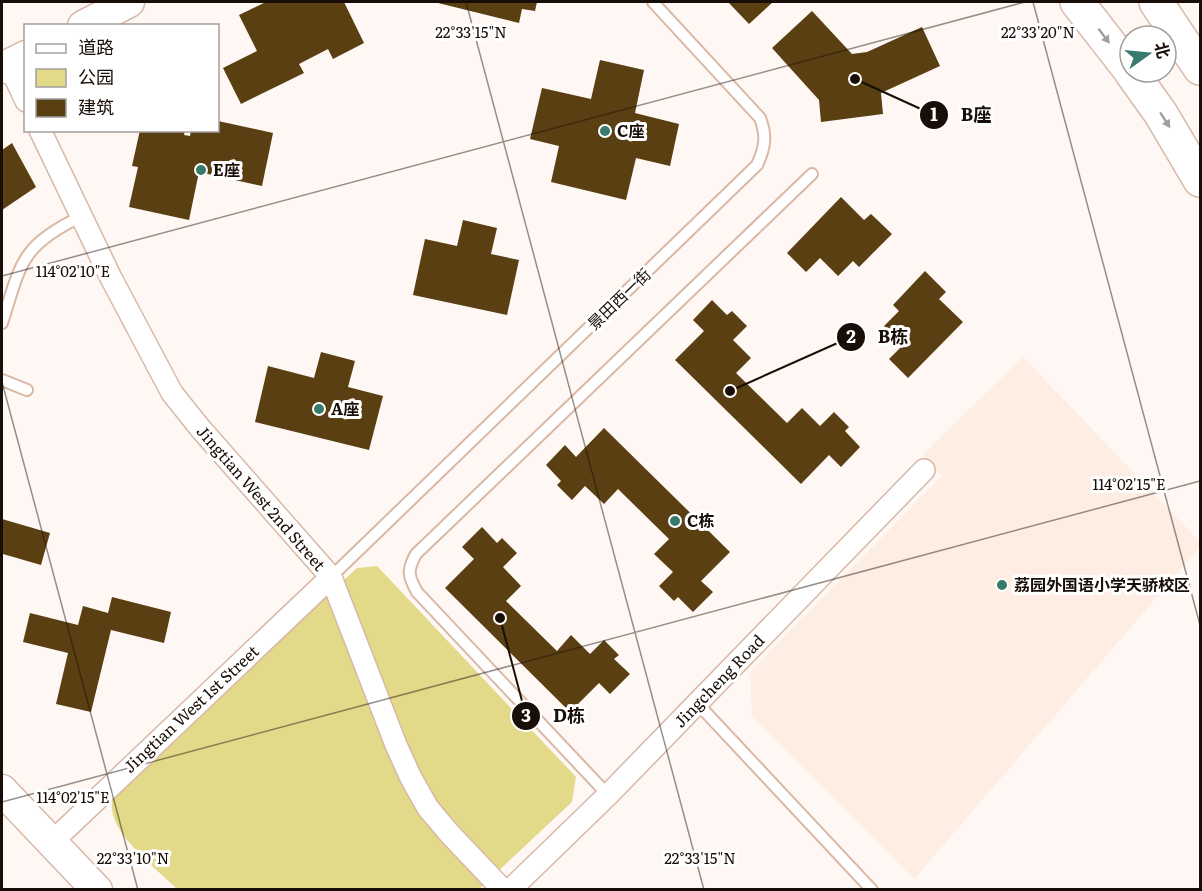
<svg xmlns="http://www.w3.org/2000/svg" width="1202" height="891" font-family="Literata,'Noto Sans SC',serif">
	<rect width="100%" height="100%" fill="#fef7f3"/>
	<path fill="#fdede3" d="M1023 357 1200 542V547L914 879 752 716 750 672 942 476 922 455Z"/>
	<path fill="#e2d989" d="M377 566 576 777 572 802 479 889H177C157 869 100 827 114 796L357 568Z"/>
	<path fill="#593f12" d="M266 2H344L364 43 333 59 328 49 299 64 304 73 241 104 223 68 257 51 239 15Z
		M434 2H537L535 11 522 9 519 23Z
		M728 2H773L749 24Z
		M812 11 852 54 867 52 922 27 940 66 881 93 883 114 821 122 819 100 772 48Z
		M600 60 644 70 635 113 679 124 670 166 636 158 626 200 551 182 559 146 530 139 542 88 591 99Z
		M218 121 273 133 262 186 199 172 189 220 129 207 138 167 132 166 140 130H185L184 135 190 136 191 130H218Z
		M12 143 36 187 2 210V150Z
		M841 197 864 220 871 214 892 234 859 267 853 261 838 276 820 258 806 272 787 253Z
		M463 220 497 228 491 254 519 260 507 315 413 295 425 239 457 246Z
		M925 271 946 292 939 299 963 322 908 378 889 359 903 345 884 326 899 311 893 305Z
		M712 300 727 315 732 311 747 326 733 340 751 358 736 373 787 423 802 408 820 426 834 412 849 427 845 431 860 447 841 467 829 455 801 484 675 360 704 331 693 320Z
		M321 352 355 361 348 387 383 396 369 450 255 422 268 366 314 378Z
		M604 428 730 552 701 581 713 592 693 612 678 597 674 601 659 586 673 572 654 554 669 539 618 489 604 504 585 486 572 500 557 485 561 481 546 465 565 445 576 457Z
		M2 519 50 533 41 565 3 554 2 556Z
		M482 527 497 543 502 538 517 553 503 567 521 586 506 601 557 651 571 635 590 654 604 640 619 655 614 659 630 674 610 694 599 683 570 712 445 588 474 559 462 547Z
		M112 597 171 612 164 643 111 630 91 712 56 704 68 653 23 642 30 613 78 625 83 606 108 613Z"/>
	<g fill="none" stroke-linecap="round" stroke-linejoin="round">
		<g stroke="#d9b8a5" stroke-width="14">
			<path id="lane" d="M2 323C21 264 20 246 80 217
				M2 380 27 390
				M331 577 757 165C765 148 767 136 760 118L653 2
				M697 703 872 890
				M608 795 417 592C408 576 407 570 416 554L812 174"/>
		</g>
		<g stroke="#d9b8a5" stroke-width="24">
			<path id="street" d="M9 65 26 101
				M40 130 110 276 172 393 200 428 331 577 396 745 411 778 428 808 449 833 503 890
				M52 842 331 577
				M510 890 608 795 924 470"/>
		</g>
		<g stroke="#d9b8a5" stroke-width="33">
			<path id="secondary" d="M83 26 129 2
				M2 68 26 56
				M2 790 97 890"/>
		</g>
		<g stroke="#d9b8a5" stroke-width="36">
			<path id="primary" d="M1077 2 1130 70
				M1156 2 1200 68
				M1131 72 1161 114 1200 180"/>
		</g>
		<use href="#lane" stroke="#fff" stroke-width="10"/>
		<use href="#street" stroke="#fff" stroke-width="21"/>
		<use href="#secondary" stroke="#fff" stroke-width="30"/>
		<use href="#primary" stroke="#fff" stroke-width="33"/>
	</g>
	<defs><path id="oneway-solid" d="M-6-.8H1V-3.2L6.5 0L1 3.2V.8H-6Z" transform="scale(1.5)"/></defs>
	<g fill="#a39f9c">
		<use href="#oneway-solid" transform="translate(1104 36) rotate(53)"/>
		<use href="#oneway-solid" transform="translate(1165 120) rotate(57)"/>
	</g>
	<path fill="none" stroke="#190e07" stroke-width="1.5" stroke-opacity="0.45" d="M466 2 704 890M1033 2 1200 625M2 276 1025 2M2 382 138 890M2 802 1200 481"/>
	<g fill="#387a6b" stroke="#fff" stroke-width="2">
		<circle cx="605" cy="131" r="6"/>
		<circle cx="201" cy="170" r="6"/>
		<circle cx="319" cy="409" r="6"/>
		<circle cx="675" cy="521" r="6"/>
		<circle cx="1002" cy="585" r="6"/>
	</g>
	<g text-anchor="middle" stroke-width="6" stroke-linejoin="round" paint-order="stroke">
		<g font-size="16" font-weight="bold" fill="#190e07" stroke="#fff" text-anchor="start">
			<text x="617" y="137">C座</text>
			<text x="213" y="176">E座</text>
			<text x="331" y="415">A座</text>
			<text x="687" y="527">C栋</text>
			<text x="1014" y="591">荔园外国语小学天骄校区</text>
		</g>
		<g font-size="16" fill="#190e07" stroke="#fff">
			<text transform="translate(619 299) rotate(-44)" y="6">景田西一街</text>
			<text transform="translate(261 498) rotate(49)" y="6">Jingtian West 2nd Street</text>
			<text transform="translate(719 681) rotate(-46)" y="6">Jingcheng Road</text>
			<text transform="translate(191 709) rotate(-43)" y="6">Jingtian West 1st Street</text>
		</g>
	</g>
	<g font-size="15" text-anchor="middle" fill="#190e07" stroke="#fff" stroke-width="6" stroke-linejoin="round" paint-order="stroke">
		<text x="471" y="38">22°33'15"N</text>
		<text x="1038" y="38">22°33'20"N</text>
		<text x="73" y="277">114°02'10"E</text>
		<text x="1129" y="490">114°02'15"E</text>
		<text x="73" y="803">114°02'15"E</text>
		<text x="133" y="864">22°33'10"N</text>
		<text x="700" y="864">22°33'15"N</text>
	</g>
	<path fill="none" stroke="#190e07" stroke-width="2" d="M855 79L934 115M730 391L851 337M500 618L526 716"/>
	<g fill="#190e07" stroke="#fff" stroke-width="2">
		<circle cx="855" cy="79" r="6"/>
		<circle cx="730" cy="391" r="6"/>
		<circle cx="500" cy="618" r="6"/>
		<circle cx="934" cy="115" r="15"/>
		<circle cx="851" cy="337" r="15"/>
		<circle cx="526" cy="716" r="15"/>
	</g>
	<g font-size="18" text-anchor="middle" font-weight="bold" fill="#fff">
		<text x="934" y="121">1</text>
		<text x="851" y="343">2</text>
		<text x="526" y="722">3</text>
	</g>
	<g font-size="18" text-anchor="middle" font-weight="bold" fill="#190e07" stroke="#fff" stroke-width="6" stroke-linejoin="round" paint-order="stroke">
		<text x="976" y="121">B座</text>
		<text x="893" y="343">B栋</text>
		<text x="569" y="722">D栋</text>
	</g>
	<rect width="1202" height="891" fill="none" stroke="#190e07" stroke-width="6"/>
	<rect x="24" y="24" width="195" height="108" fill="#ffffff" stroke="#a39f9c" stroke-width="1.5"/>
	<rect x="36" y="44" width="30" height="9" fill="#ffffff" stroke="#a39f9c" stroke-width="1.5"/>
	<text x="78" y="54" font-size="18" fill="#190e07">道路</text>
	<rect x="36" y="69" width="30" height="18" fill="#e2d989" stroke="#a39f9c" stroke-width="1.5"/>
	<text x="78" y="84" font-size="18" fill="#190e07">公园</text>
	<rect x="36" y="99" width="30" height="18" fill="#593f12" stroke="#a39f9c" stroke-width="1.5"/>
	<text x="78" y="114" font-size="18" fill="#190e07">建筑</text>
	<g transform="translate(1148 54) rotate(75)"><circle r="28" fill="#ffffff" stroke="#a39f9c" stroke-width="1.5"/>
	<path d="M0-4.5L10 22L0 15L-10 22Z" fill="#387a6b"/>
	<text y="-9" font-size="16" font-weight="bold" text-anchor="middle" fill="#190e07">北</text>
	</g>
</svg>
